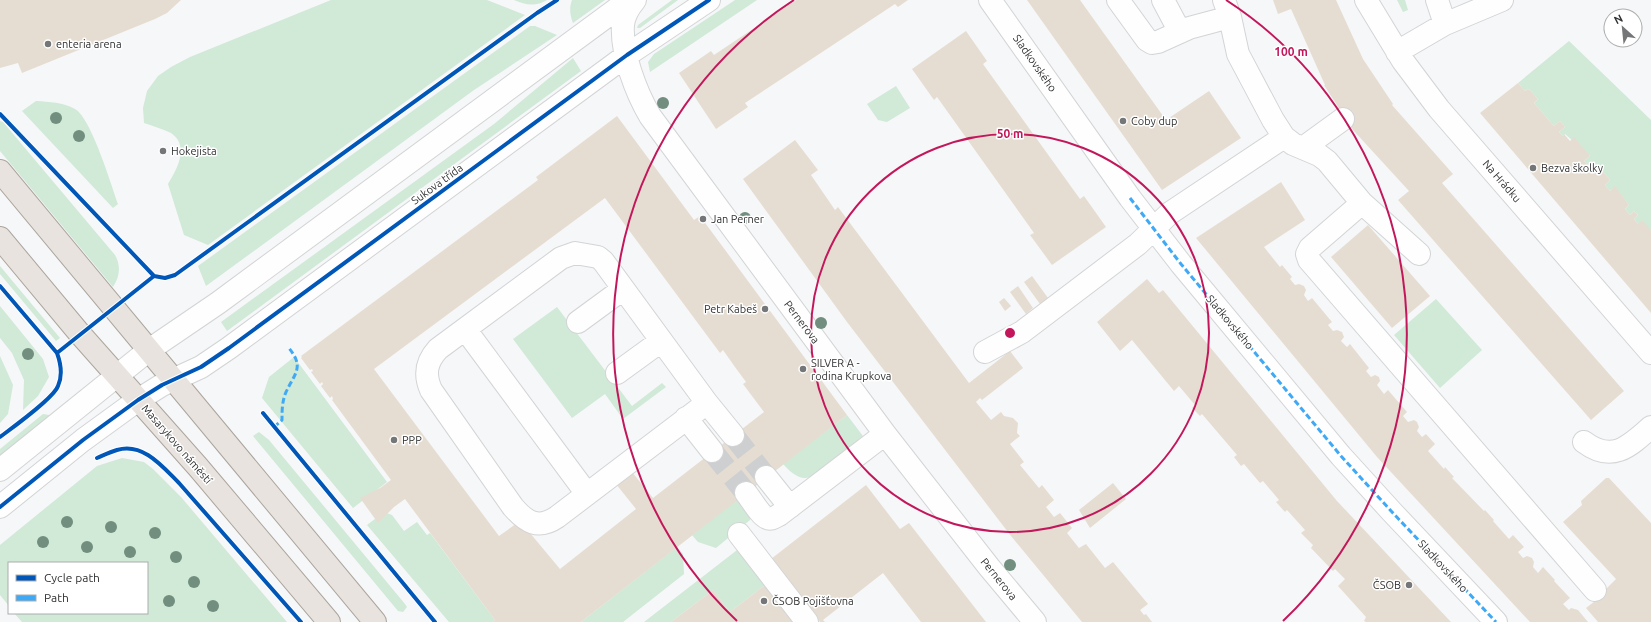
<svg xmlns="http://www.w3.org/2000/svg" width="1651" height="622" font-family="Ubuntu,sans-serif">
	<rect width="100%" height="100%" fill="#f6f7f9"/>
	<path fill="#d1e9d7" d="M331 0H487L525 15 208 245 184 235 168 184C177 169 190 146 171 133 163 129 153 126 144 123L143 108 147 91 158 76 171 67 190 57Z
		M514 0H547C536 7 525 5 514 0Z
		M572 0H605L573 23C570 15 569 8 572 0Z
		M672 0H678L640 28H637L638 25Z
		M735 0H757L650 72 648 62 654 54Z
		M1397 0H1405L1408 10 1403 12Z
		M530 26H535L557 35 474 90 206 286 198 266Z
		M1569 41 1651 120V230L1638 224 1634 219 1638 215 1634 211 1630 215 1625 209 1629 205 1615 187 1610 191 1605 185 1610 180 1600 168 1595 171 1590 164 1588 165 1584 161 1590 156 1565 134 1563 136 1559 132 1565 127 1560 121 1554 126 1534 103 1538 99 1529 89 1525 91 1518 83Z
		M573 58 581 71 227 331 221 322 494 124Z
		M896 86 910 108 887 122 878 120 867 104Z
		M36 101C49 102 63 102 75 109 91 118 111 184 118 204L113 208 22 111Z
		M0 121 3 122 115 255C121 265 120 277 113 287L0 151Z
		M0 266 60 338 56 341 0 274Z
		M1436 299 1482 350 1440 388 1394 335Z
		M0 306 43 359 49 377 38 396 23 410 24 380 12 353 0 338Z
		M557 307 632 406 662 383 666 387 623 419 605 394 572 418 513 339Z
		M0 356 13 385 8 414 0 423Z
		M294 357 387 482 353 508 262 398 269 377Z
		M43 414 49 415 53 418 0 461V449Z
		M847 415 863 436 813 476C801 482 791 473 783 464Z
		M259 432 269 440 405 604 407 607 403 612 398 611 253 436Z
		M122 458 144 462 153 469 181 497 287 622H22L14 613H147V563H9V606L0 595V545L97 466Z
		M739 498 751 517 750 520 716 548 698 542 692 535Z
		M384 512 392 515 404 531 417 522 427 535 430 533 495 620 492 622H449L367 525Z
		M677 547 683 554 684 574 623 622H581Z
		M741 547 769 582 730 612 713 590 671 622H644Z"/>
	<path fill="#e6ddd2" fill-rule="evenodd" d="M0 0H181L167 13 155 19 22 73 18 63 0 68Z
		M796 0H908L898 7 895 4 745 103 748 107 716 129 679 73 711 51 714 55Z
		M1027 0H1080L1166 120 1209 91 1241 138 1162 190Z
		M1273 0H1336L1363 59 1393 104 1392 105 1453 174 1442 183 1624 391 1591 420 1398 200 1409 191 1353 130 1324 85H1325L1291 9 1278 14Z
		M966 31 987 61 983 64 1080 199 1084 196 1106 227 1052 265 1030 235 1034 233 937 97 934 100 912 69Z
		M1518 83 1525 91 1529 89 1538 99 1534 103 1554 126 1560 121 1565 127 1559 132 1563 136 1564 134 1570 141 1574 137 1590 156 1584 161 1588 165 1590 164 1595 171 1600 168 1610 180 1605 185 1610 191 1615 186 1629 205 1625 209 1630 215 1634 211 1638 215 1634 219 1638 224 1642 220 1651 230V313L1480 113Z
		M617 116 694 220 700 216 847 415 581 622H492L495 620 405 499 394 507 378 523 360 498 380 488 391 480 332 400 333 399 332 396 330 398 321 386 323 384 322 382 320 384 311 372 313 371 312 369 310 370 301 358 302 357 301 356 538 180 536 177ZM605 198 720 353 723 350 735 367 746 382 743 384 764 412 653 498 632 472 616 484 636 509 560 569 520 521 499 536 374 369Z
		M795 140 818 170 811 175 835 210 838 207 969 383 1010 351 1023 368 982 400 980 398 976 402 991 420 1001 412 1004 416 1013 418 1018 423 1017 433 1020 436 1010 444 1024 462 1020 465 1039 488 1042 485 1054 500 1046 507 1054 517 1060 513 1072 528 1067 533 1079 548 1086 544 1105 568 1113 562 1148 604 1140 610 1144 615 1146 614 1152 622H1082L1011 536 847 322 743 179Z
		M1281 182 1305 220 1264 247 1280 267 1282 265 1292 277 1290 279 1295 285 1299 284 1304 286 1306 290 1304 295 1308 301 1312 298 1332 322 1328 325 1333 331 1337 330 1342 332 1344 337 1341 341 1347 347 1350 344 1369 368 1366 371 1371 377 1375 375 1379 377 1380 381 1377 385 1384 394 1388 390 1407 412 1403 416 1408 422 1414 420 1417 422 1419 427 1417 431 1422 437 1426 434 1435 444 1428 451 1444 469 1445 467 1454 477 1452 478 1484 511 1485 510 1494 520 1493 521 1509 539 1513 535 1524 547 1518 552 1523 558 1527 556 1532 558 1534 562 1533 567 1538 573 1543 567 1555 580 1554 581 1570 598 1563 604 1569 610 1571 608 1578 610 1588 622H1530L1377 457 1196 238Z
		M1368 225 1430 296 1392 328 1331 257Z
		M1032 276 1048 298 1040 304 1024 282Z
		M1147 279 1159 293 1163 290 1337 501 1451 622H1366L1364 621 1366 617 1338 586 1345 579 1335 569 1333 571 1311 548 1313 545 1301 533 1305 530 1287 510 1285 512 1276 502 1279 500 1263 481 1260 483 1244 464 1241 466 1234 457 1237 455 1202 414 1200 416 1192 408 1195 405 1179 386 1174 391 1132 340 1120 351 1097 322Z
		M1018 286 1033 308 1026 314 1010 292Z
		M1004 298 1011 306 1005 311 999 302Z
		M1606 478H1609L1651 523V622H1598L1586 608 1599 598 1598 597 1616 579 1563 522 1582 505 1581 501Z
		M1113 483 1126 499 1090 528 1079 510Z
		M866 485 900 529 909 523 986 622H921L883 573 823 620 825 622H820L771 559Z
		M769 582 799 622H671L713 590 730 612Z"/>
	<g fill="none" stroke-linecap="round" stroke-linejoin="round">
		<path stroke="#cecfd1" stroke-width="22" stroke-dasharray="22 11" stroke-linecap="butt" d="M733 435 766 477
			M712 451 746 493"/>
		<g stroke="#d3d4d5" stroke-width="24">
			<path id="minor" d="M635 0C629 7 624 15 623 25 621 53 636 92 650 116L885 434 989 567 1035 622
				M990 0 1130 198 1181 264 1341 456 1392 512 1496 622
				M1118 0 1147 40 1152 43 1158 42 1189 28 1230 17
				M1163 0 1180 32
				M1224 0 1230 17 1238 54 1273 120 1284 137 1293 144 1319 155 1327 161 1362 203 1419 254
				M1366 0 1403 61 1439 109 1651 353
				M1437 0 1445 24
				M1397 52 1445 24 1502 0
				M1303 148 1343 119
				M1362 203 1310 248 1307 254 1309 260 1595 590
				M575 253 598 257 603 261 707 403 557 517C538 530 526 522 513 507L431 390C424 374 426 362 438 349L561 258Z
				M578 322 623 289
				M465 329 587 494
				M985 352 1022 332 1138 244 1170 213 1284 137
				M617 373 661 341
				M707 403 733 435
				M686 418 712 451
				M1584 442C1612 463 1629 447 1651 427
				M0 470 149 350 218 303 629 0
				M766 477 790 507
				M746 493C751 499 760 515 767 518 771 520 775 517 779 515L885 434
				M0 507 83 440 138 400 162 385 201 367 229 348 627 55 709 0
				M739 534 807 622"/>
		</g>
		<g stroke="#aca59d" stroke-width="24">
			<path id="major" d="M0 171 375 622
				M0 238 80 334 198 467 329 622"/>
		</g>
		<use href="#minor" stroke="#fefefe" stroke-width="22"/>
		<use href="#major" stroke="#e8e3de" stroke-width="22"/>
		<path stroke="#3fa9f5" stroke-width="3" stroke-dasharray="6 3" stroke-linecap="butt" d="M1130 198 1181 264 1341 456 1392 512 1496 622
			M274 427 282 420C282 411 282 401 286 392 295 373 305 367 288 347"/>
		<g stroke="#fff" stroke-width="6">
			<path id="cycleway" d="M0 114 154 276 165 278 175 275 537 13 557 0
				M0 286 57 353C61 364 63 375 58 386 54 398 12 428 0 437
				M57 353 154 276
				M263 413 435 622
				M97 458C104 455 110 452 117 450 143 442 163 467 179 483L301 622
				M0 507 83 440 138 400 162 385 201 367 229 348 627 55 709 0"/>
		</g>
		<use href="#cycleway" stroke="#0057b8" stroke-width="4"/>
	</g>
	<g fill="#718e7e">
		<circle cx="663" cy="103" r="6"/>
		<circle cx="56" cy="118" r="6"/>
		<circle cx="79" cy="136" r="6"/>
		<circle cx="745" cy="218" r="6"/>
		<circle cx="821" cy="323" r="6"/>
		<circle cx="28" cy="354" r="6"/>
		<circle cx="67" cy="522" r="6"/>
		<circle cx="111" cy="527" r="6"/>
		<circle cx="155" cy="533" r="6"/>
		<circle cx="43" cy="542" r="6"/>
		<circle cx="87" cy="547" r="6"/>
		<circle cx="130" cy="552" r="6"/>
		<circle cx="176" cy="557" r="6"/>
		<circle cx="1010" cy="565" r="6"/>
		<circle cx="194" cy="582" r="6"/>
		<circle cx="169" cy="601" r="6"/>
		<circle cx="213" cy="606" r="6"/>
	</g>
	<g fill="none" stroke="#c2185b" stroke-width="2">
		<circle cx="1010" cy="333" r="199"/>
		<path d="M737 621A397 397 0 0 1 794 0M1226 0A397 397 0 0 1 1283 621"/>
	</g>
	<g fill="#757678" stroke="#fff" stroke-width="1.5">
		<circle cx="48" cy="44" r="4"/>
		<circle cx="1123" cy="121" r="4"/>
		<circle cx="163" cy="151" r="4"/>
		<circle cx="1533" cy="168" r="4"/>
		<circle cx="703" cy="219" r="4"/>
		<circle cx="765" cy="309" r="4"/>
		<circle cx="803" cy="369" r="4"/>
		<circle cx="394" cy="440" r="4"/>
		<circle cx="1409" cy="585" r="4"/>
		<circle cx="764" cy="601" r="4"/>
	</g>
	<g text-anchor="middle" stroke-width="3" stroke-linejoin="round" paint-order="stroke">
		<g font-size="11" fill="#303132" stroke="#fff" text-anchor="start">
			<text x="56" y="48">enteria arena</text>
			<text x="1131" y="125">Coby dup</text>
			<text x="171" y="155">Hokejista</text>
			<text x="1541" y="172">Bezva školky</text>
			<text x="711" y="223">Jan Perner</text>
			<text x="757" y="313" text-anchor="end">Petr Kabeš</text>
			<text x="811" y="367">SILVER A -<tspan x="811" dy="13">rodina Krupkova</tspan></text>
			<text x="402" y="444">PPP</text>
			<text x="1401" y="589" text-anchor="end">ČSOB</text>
			<text x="772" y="605">ČSOB Pojišťovna</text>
		</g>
		<g font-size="11" fill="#303132" stroke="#fff">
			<text transform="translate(1035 63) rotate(55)" y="4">Sladkovského</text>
			<text transform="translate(1502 181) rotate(49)" y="4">Na Hrádku</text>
			<text transform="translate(437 184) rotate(-36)" y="4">Sukova třída</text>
			<text transform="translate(802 322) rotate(53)" y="4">Pernerova</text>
			<text transform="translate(1230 322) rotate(50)" y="4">Sladkovského</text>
			<text transform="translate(177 444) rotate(49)" y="4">Masarykovo náměstí</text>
			<text transform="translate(1443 566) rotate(47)" y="4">Sladkovského</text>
			<text transform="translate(999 579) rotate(51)" y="4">Pernerova</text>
		</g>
	</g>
	<circle cx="1010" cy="333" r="6" fill="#c2185b" stroke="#fff" stroke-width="2"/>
	<g font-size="12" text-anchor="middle" font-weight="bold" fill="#c2185b" stroke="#fff" stroke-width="3" stroke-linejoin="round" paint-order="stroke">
		<text x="1291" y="56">100 m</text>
		<text x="1010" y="138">50 m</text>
	</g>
	<rect x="8" y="562" width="140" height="52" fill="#ffffff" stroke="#acadad"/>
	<rect x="16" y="575" width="20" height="6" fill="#0057b8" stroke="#acadad"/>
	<text x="44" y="582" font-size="12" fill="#303132">Cycle path</text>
	<rect x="16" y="595" width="20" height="6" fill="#3fa9f5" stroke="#acadad"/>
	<text x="44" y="602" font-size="12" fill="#303132">Path</text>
	<g transform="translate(1623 28) rotate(333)"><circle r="19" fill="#ffffff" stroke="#acadad"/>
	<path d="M0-3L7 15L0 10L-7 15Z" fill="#757678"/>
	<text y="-6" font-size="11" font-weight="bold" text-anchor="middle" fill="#303132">N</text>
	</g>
</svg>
